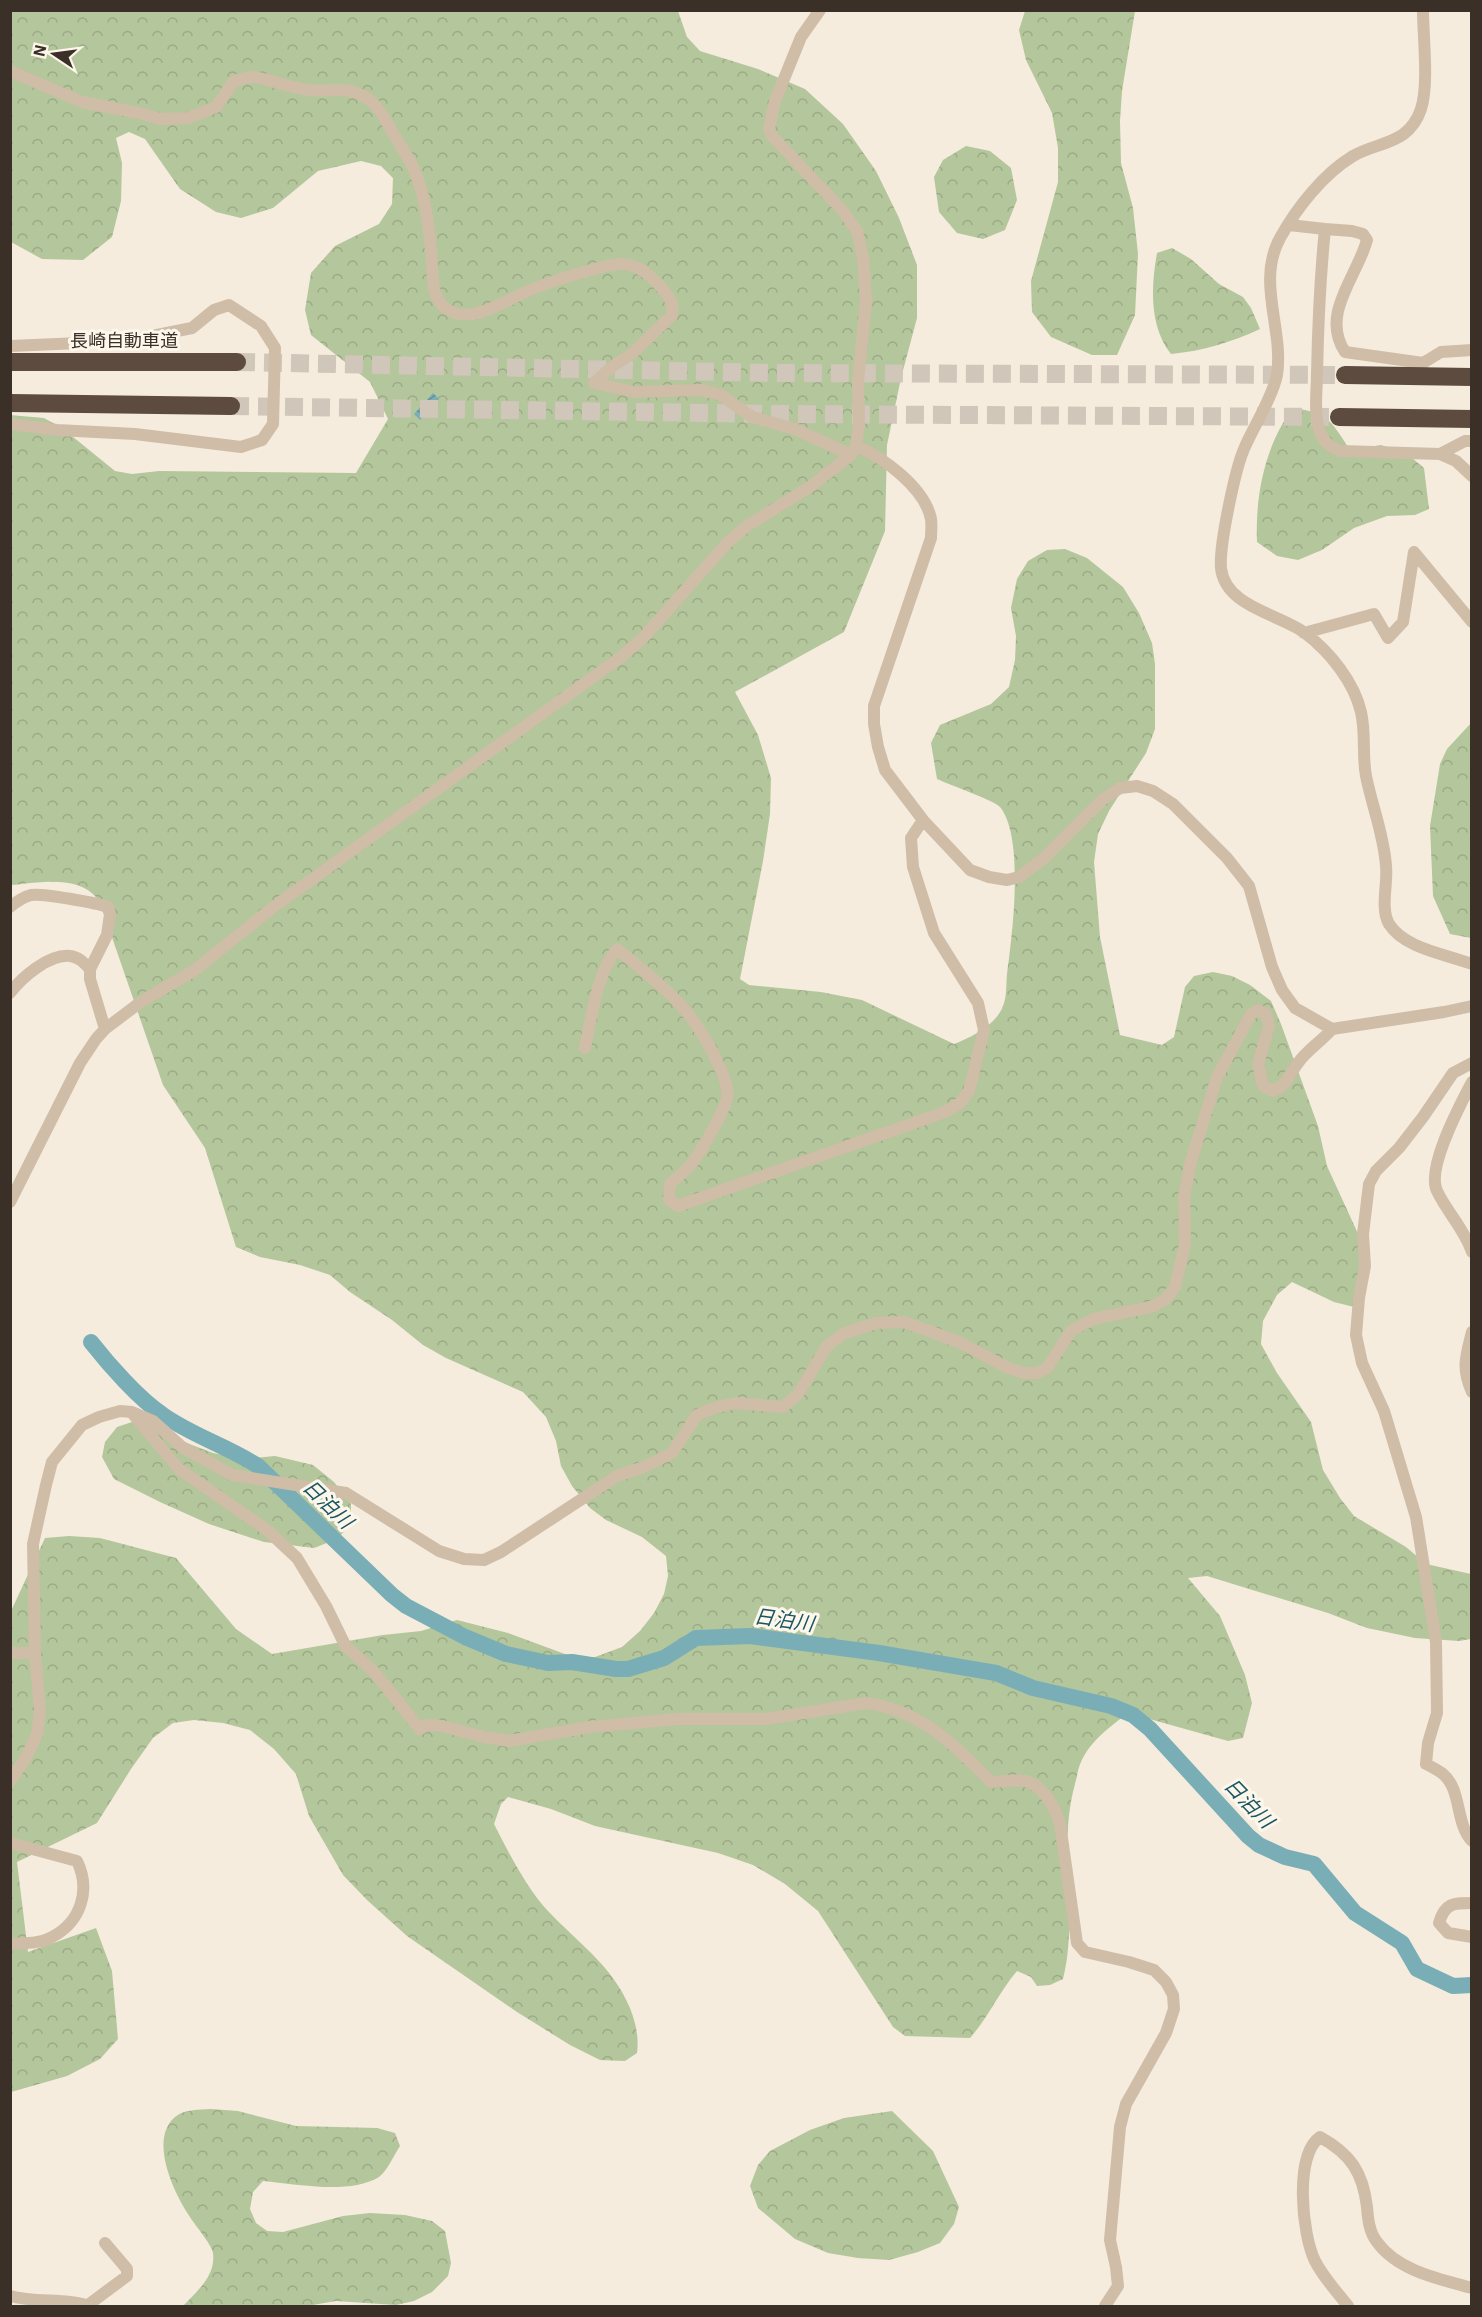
<svg xmlns="http://www.w3.org/2000/svg" width="1482" height="2317" font-family="'IBM Plex Sans','Noto Sans JP',sans-serif">
	<defs>
		<pattern id="forest-crowns" width="20" height="18" patternUnits="userSpaceOnUse" patternTransform="scale(1.5)"><rect width="20" height="18" fill="#b4c69b"/><path d="M2 6a3 3 0 1 1 6 0M12 15a3 3 0 1 1 6 0" fill="none" stroke="#9caa86"/></pattern>
		<pattern id="water-waves" width="16" height="10" patternUnits="userSpaceOnUse" patternTransform="scale(1.5)"><rect width="16" height="10" fill="#79aeb6"/><path d="M0 5q4-4 8 0t8 0" fill="none" stroke="#648e94"/></pattern>
	</defs>
	<rect width="100%" height="100%" fill="#f5ecdd"/>
	<path fill="url(#forest-crowns)" d="M11 11H678L687 37 700 51 758 69 805 89 843 124 876 171 899 218 917 265V318L901 378 887 445 885 531 844 632 735 692 758 735 771 778 770 814 763 861 740 979 749 985 821 992 862 1000 954 1044C972 1037 996 1025 1003 1006 1007 997 1006 984 1007 974 1012 936 1025 838 1000 807 995 801 948 784 937 779L931 743 940 725 991 704 1009 687 1015 660 1016 636 1011 608 1017 579 1028 561 1047 550 1065 549 1087 558 1123 587 1139 613 1152 643 1155 664V729L1146 753 1109 811 1098 834 1094 862 1100 937 1120 1035 1162 1045 1174 1037 1185 987 1194 976 1213 972 1232 976 1250 985 1271 1001 1281 1024 1318 1126 1327 1166 1365 1249 1354 1307 1334 1302 1292 1282 1277 1295 1263 1321 1261 1344 1277 1373 1311 1422 1323 1470 1340 1498 1354 1516 1406 1547 1426 1564 1471 1574V1639L1459 1641 1415 1638 1367 1628 1328 1613 1207 1576 1188 1578 1220 1616 1245 1675 1252 1703 1243 1738 1228 1741 1128 1713C1111 1726 1090 1741 1081 1762 1078 1768 1077 1777 1075 1784 1057 1848 1079 1915 1063 1979L1050 1985 1037 1986 1031 1977 1017 1971C999 1992 988 2018 970 2038L905 2036 893 2027 818 1911 785 1884 753 1865 718 1853 595 1826 551 1809 508 1797 501 1804 494 1824C507 1850 528 1890 547 1910 578 1943 612 1965 630 2008 636 2024 639 2037 637 2053L625 2061 600 2060 570 2045 517 2012 407 1936 367 1900 343 1875 309 1816 296 1774 274 1749 250 1730 223 1723 194 1720 173 1723 153 1738 131 1769 97 1823 17 1862 28 1952 96 1928 112 1971 118 2039 100 2059 67 2076 11 2092V1611L45 1538 69 1536 100 1538 176 1558 236 1629 272 1654 383 1635 421 1631 457 1620 508 1633 573 1657H595L622 1647 640 1631 654 1613 664 1594 668 1576 666 1556 642 1537 606 1520 590 1508 572 1486 561 1466 556 1441 546 1417 523 1392 446 1358 423 1345 392 1320 350 1292 330 1275 300 1265 260 1257 236 1247 205 1148 163 1085 106 920C103 913 101 904 97 898 77 874 37 883 11 885L10 415 44 418 62 428 115 471 132 474 159 471 356 473 388 419 370 382 311 335 305 310 311 273 335 246 379 224 392 204 393 178 381 166 361 161 318 171 273 208 241 218 216 212 180 189 145 139 129 132 116 138 122 163 121 201 112 237 83 260 42 259 11 242Z
		M1025 11H1135L1122 91 1120 121 1121 163 1133 208 1138 254 1135 315 1117 355H1092L1051 337 1032 312 1031 281 1058 182V148L1052 113 1026 60 1019 30Z
		M966 146 990 151 1011 168 1017 200 1005 230 983 239 957 233 939 212 934 177 943 160Z
		M1172 248 1191 259 1219 284 1243 297 1251 308 1260 329C1232 342 1203 351 1171 354 1149 326 1151 287 1157 253Z
		M1293 408C1329 413 1331 421 1350 450L1381 445 1406 453 1424 468 1429 509 1415 515 1387 516 1354 528 1322 550 1298 560 1277 556 1257 542C1255 496 1265 445 1293 408Z
		M1471 723V938L1450 934 1433 896 1430 826 1440 764 1447 749Z
		M132 1422 213 1453 245 1459 275 1456 313 1465 334 1482 351 1504V1524L337 1539 314 1548 264 1542 209 1524 160 1502 114 1479 102 1457 105 1442 117 1427Z
		M211 2109 238 2111 296 2126 377 2128 395 2133 400 2146C394 2155 387 2171 379 2177 349 2195 297 2184 263 2181L253 2192 250 2209 256 2223 267 2231 283 2232 343 2216 370 2213 405 2215 432 2221 445 2231 451 2263 448 2276 432 2292 414 2301 396 2305 336 2301 307 2306H183C197 2291 216 2276 213 2253 211 2243 193 2223 188 2214 173 2191 149 2139 175 2117 184 2109 199 2110 211 2109Z
		M892 2111 933 2151 959 2207 954 2224 940 2243 918 2252 889 2260 858 2258 828 2253 795 2239 758 2208 750 2186 758 2165 770 2151 810 2130 844 2118Z"/>
	<path fill="url(#water-waves)" d="M433 393 439 399 420 420 414 414Z"/>
	<g fill="none" stroke-linecap="round" stroke-linejoin="round">
		<path stroke="#79aeb6" stroke-width="16" d="M91 1342C109 1365 139 1399 163 1415 193 1436 227 1446 258 1466L392 1595 406 1606 465 1637 506 1654 548 1663 572 1662 616 1669H628L664 1658 696 1638 750 1636 879 1653 996 1673 1033 1688 1111 1706 1133 1715 1150 1729 1248 1836 1259 1845 1285 1857 1314 1864 1355 1913 1402 1943 1417 1969 1453 1986 1472 1985"/>
		<path stroke="#d0c6b9" stroke-width="18" stroke-dasharray="18 9" stroke-linecap="butt" d="M237 362 772 373 1345 375
			M231 406 777 414 1339 417"/>
		<path stroke="#cfbda7" stroke-width="12" d="M1423 10C1423 37 1429 85 1421 109 1409 145 1379 141 1353 156 1323 174 1296 209 1280 238 1256 282 1284 329 1277 375 1273 396 1253 428 1244 449 1235 470 1219 546 1221 568 1225 607 1280 614 1305 633 1330 652 1354 682 1361 712 1366 733 1362 755 1366 776 1372 806 1384 835 1386 866 1388 884 1380 908 1389 924 1405 949 1446 954 1472 964
			M10 71 82 102 139 113 161 119 188 118 216 107 234 81C239 80 246 77 251 77 267 78 291 88 309 90 322 92 337 88 350 91 371 95 382 112 391 130 398 142 406 153 412 165 428 198 431 245 433 281 434 294 438 305 450 311 475 323 504 301 526 292 543 284 607 263 623 264 637 265 649 274 658 284 667 294 674 300 672 315L633 353 613 366 594 383 634 392 702 390 721 395 752 417 795 429 851 455
			M1289 225 1325 229C1320 278 1318 325 1317 374 1317 390 1314 410 1318 425 1321 439 1328 447 1341 451L1440 454 1456 461 1472 476
			M1325 229 1352 231 1363 234 1367 240C1357 277 1320 314 1345 352L1423 363 1441 352 1472 350
			M10 346 127 341 192 328 214 310 229 305 261 326 275 348 273 424 262 440 241 447 135 434 57 430 10 424
			M856 446C883 457 925 488 931 519 932 525 931 532 931 538L874 706V724L878 747 885 770 923 820 970 870 989 877 1007 880 1019 877 1043 859 1102 800 1120 788 1137 786 1153 791 1173 804 1227 858 1249 886 1272 967 1282 990 1295 1008 1332 1029 1444 1012 1472 1006
			M1440 454 1465 441H1472
			M1304 633 1374 614 1388 638 1403 622 1414 552 1472 622
			M10 907C16 902 23 897 31 895 42 893 97 903 108 907L110 914 107 935 90 969V979L105 1029
			M10 993C22 977 49 954 70 956 79 957 84 963 90 969
			M585 1048C591 1019 597 972 617 949 662 985 696 1011 719 1066 723 1074 729 1087 727 1097 725 1111 702 1149 693 1162 687 1170 677 1177 670 1184L669 1200 678 1206 945 1112 960 1103 969 1091 984 1030 978 1003 934 933 913 867 911 838 923 820
			M1472 1063 1453 1073 1423 1117 1399 1148 1376 1171 1369 1184 1363 1234 1365 1266 1359 1298 1356 1335 1362 1363 1384 1411 1416 1517 1436 1642 1437 1713 1428 1743 1426 1764C1432 1767 1438 1770 1443 1774 1462 1790 1455 1823 1472 1841
			M1472 1082C1460 1105 1426 1168 1437 1191 1447 1212 1465 1230 1472 1252
			M10 1202 80 1063 96 1039 105 1029 142 1001 195 970 272 908 621 657 643 638 728 542 747 526 811 486 851 455 856 446 859 425 858 381 866 301 863 258 857 231 843 211 772 136 769 129 775 101 801 37 820 10
			M1472 1332C1466 1356 1461 1368 1472 1392
			M132 1413 179 1469 267 1530 297 1558 326 1606 345 1645 376 1674 420 1729 427 1725 442 1726 484 1737 509 1741 589 1727 677 1719H766L866 1703C921 1710 954 1745 991 1782 1001 1782 1015 1779 1025 1781 1044 1785 1055 1808 1060 1824L1077 1943 1085 1952 1129 1962 1154 1970 1166 1982 1173 1995 1174 2009 1166 2033 1126 2104 1120 2127 1110 2240 1116 2267 1118 2286 1105 2306
			M10 1653H35
			M10 1781 26 1758 37 1734 40 1712 35 1653 33 1544 46 1485 52 1462 82 1425 99 1417 120 1411 132 1412 153 1421 182 1447 232 1475 346 1493 439 1551 464 1559 484 1560 501 1552 617 1476 644 1467 672 1453 697 1415 717 1407 736 1403 783 1407 798 1394 827 1346 843 1334 876 1323 904 1322 959 1342 1008 1368 1024 1373H1037L1047 1368 1071 1331 1093 1319 1151 1307 1165 1300 1175 1287 1185 1244 1184 1196 1191 1161 1217 1077 1251 1014 1258 1010 1266 1014 1269 1026 1258 1064 1263 1086 1273 1091C1287 1085 1289 1075 1298 1063 1307 1050 1322 1041 1332 1029
			M10 1843 77 1861C91 1890 81 1922 52 1937 40 1944 24 1943 10 1944
			M1472 1903C1453 1903 1445 1903 1439 1923L1448 1933 1472 1937
			M10 2296C36 2303 67 2298 89 2306
			M88 2305 127 2276V2269L105 2243
			M1348 2306C1337 2292 1323 2277 1315 2261 1302 2235 1294 2155 1320 2137 1351 2154 1363 2173 1367 2207 1368 2219 1369 2232 1377 2242 1398 2271 1439 2279 1472 2288"/>
		<path stroke="#5d4b3f" stroke-width="18" d="M10 362H237
			M1345 375 1472 377
			M10 403 231 406
			M1339 417 1472 419"/>
	</g>
	<g text-anchor="middle" stroke-width="6" stroke-linejoin="round" paint-order="stroke">
		<g font-size="18" fill="#3b3028" stroke="#fcf6eb">
			<text x="124" y="347">長崎自動車道</text>
		</g>
		<g font-size="20" font-style="italic" fill="#195662" stroke="#fcf6eb">
			<text transform="translate(328 1504) rotate(44)" y="7">日泊川</text>
			<text transform="translate(784 1620) rotate(8)" y="7">日泊川</text>
			<text transform="translate(1249 1803) rotate(46)" y="7">日泊川</text>
		</g>
	</g>
	<rect width="1482" height="2317" fill="none" stroke="#3b3028" stroke-width="24"/>
	<g transform="translate(54 54) rotate(283)" stroke="#fcf6eb" stroke-width="4.5" paint-order="stroke">
	<path d="M0-4.5L10 22L0 15L-10 22Z" fill="#3b3028"/>
	<text y="-9" font-size="16" font-weight="bold" text-anchor="middle" fill="#3b3028">N</text>
	</g>
</svg>
